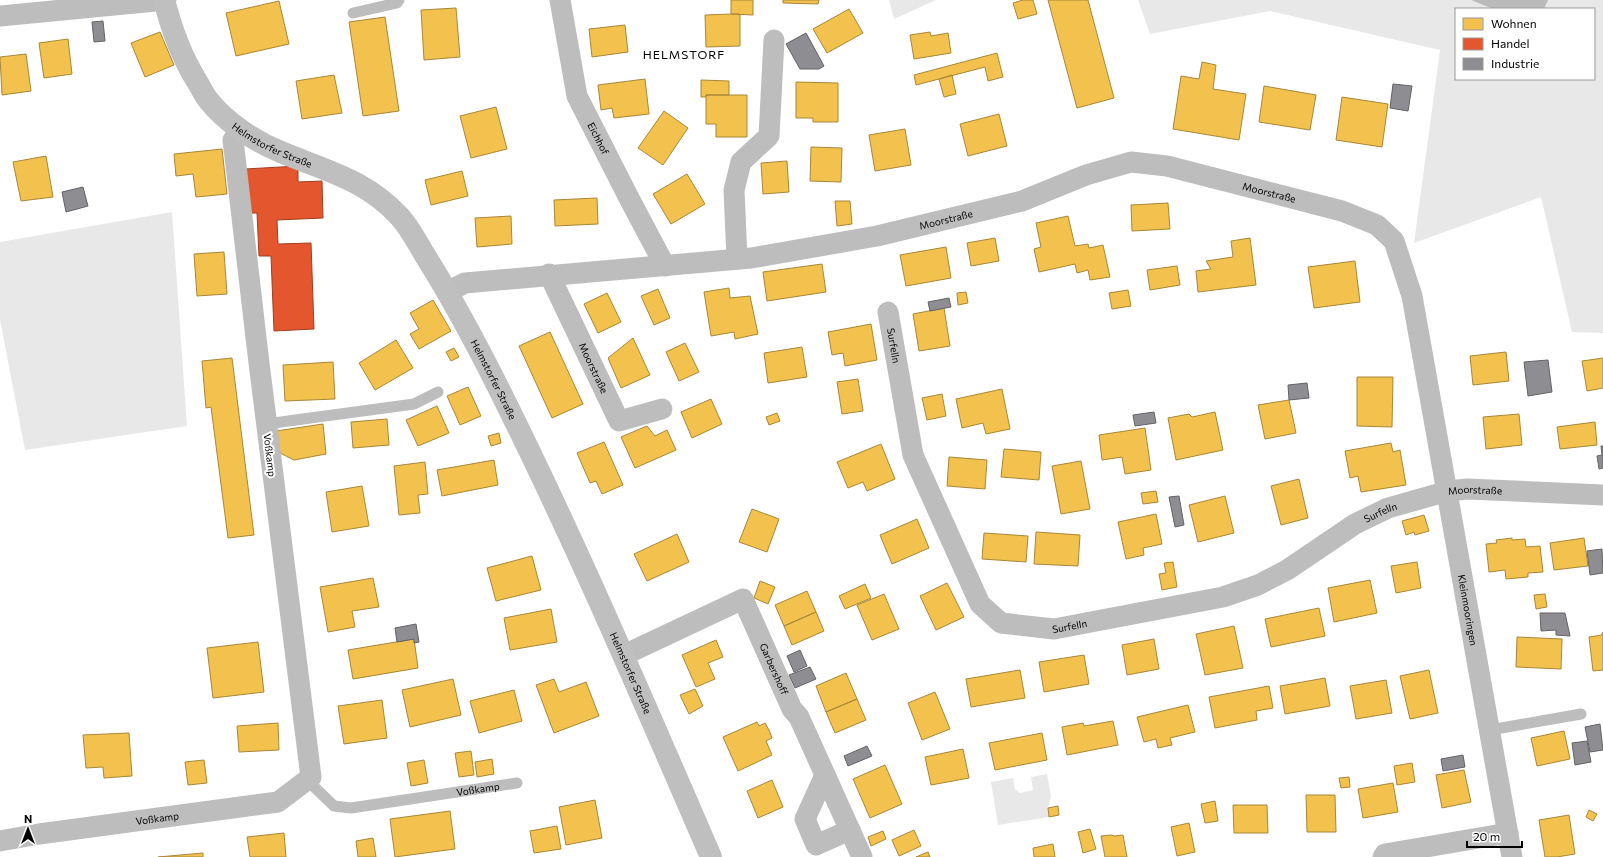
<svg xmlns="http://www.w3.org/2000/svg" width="1603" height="857" font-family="Commissioner,sans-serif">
	<rect width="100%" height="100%" fill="#fff"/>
	<path fill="#e8e8e8" d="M889 0H936L894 19Z
		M1138 0H1471L1493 9H1456V79H1594V9H1544L1548 0H1603V333L1572 332 1541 197 1414 243 1440 50 1270 11 1150 34Z
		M172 212 187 426 25 450 0 320V242Z
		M1047 774 1051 796 1048 808 1049 817 998 825 991 782 1013 778 1015 789 1020 793 1033 790 1031 777Z"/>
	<path fill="#bababa" d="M1471 0H1548L1544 9H1493Z"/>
	<path fill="#f2c14e" stroke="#a98737" d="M731 0H753V15L731 14Z
		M783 0H819L818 4 783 3Z
		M1023 0H1033L1037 14 1018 19 1013 3Z
		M1048 0H1088L1114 98 1077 108Z
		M279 1 289 44 236 56 226 13Z
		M456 8 460 57 424 60 421 10Z
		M849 9 863 33 827 53 813 29Z
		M731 14H740V46L706 47 705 15Z
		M385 17 399 111 363 116 349 22Z
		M625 25 628 52 592 57 589 29Z
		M160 32 174 65 145 77 131 43Z
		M930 32 931 36 948 33 951 53 914 59 910 35Z
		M68 39 72 74 44 78 39 43Z
		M997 53 1003 77 988 81 985 67 916 85 914 75Z
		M26 54 31 91 2 95 0 57Z
		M1202 62 1216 65 1213 89 1246 94 1239 140 1173 129 1181 76 1199 79Z
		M334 75 342 113 302 119 296 81Z
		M952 75 956 94 944 97 939 79Z
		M645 79 649 114 614 118 612 108 601 110 598 85Z
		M701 80 729 81V95H706V97H701Z
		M796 82 838 83V122H813V118H796Z
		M1264 86 1316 95 1310 130 1259 122Z
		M706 95H747V137H716V124H706Z
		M1342 97 1388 104 1382 147 1336 140Z
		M496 107 507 149 471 158 460 116Z
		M664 111 688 128 663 165 638 148Z
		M999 114 1007 146 968 156 960 124Z
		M905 129 911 165 875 171 869 135Z
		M811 147 842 148 841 182 810 181Z
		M222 149 227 194 196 197 193 174 176 176 174 154Z
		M46 156 53 197 21 201 13 162Z
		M787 161 789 192 763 194 761 163Z
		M462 171 468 196 431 205 425 180Z
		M687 174 705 204 671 224 653 194Z
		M597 198 598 224 555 226 554 200Z
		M835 201H850L852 224 837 226Z
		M1168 203 1170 229 1132 231 1131 205Z
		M511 216 512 244 477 247 475 218Z
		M1068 216 1075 246 1088 244 1089 248 1103 245 1110 277 1090 280 1088 270 1077 273 1075 264 1039 272 1034 249 1041 247 1036 223Z
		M995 238 999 261 971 266 967 243Z
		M1250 238 1256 285 1198 292 1196 271 1211 269 1206 261 1233 257 1231 241Z
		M946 247 951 278 906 286 900 255Z
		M224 252 227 294 197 296 194 254Z
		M1355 261 1360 302 1314 308 1308 267Z
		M822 264 826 292 767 301 763 272Z
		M1177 266 1180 285 1150 290 1147 270Z
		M729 288 730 298 750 296 758 334 735 339 734 332 711 336 704 292Z
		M658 289 670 318 654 325 641 296Z
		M1128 290 1131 306 1112 309 1109 293Z
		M966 292 968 303 958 305 957 293Z
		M607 293 621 322 598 333 584 304Z
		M433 300 451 331 419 349 410 334 419 329 410 313Z
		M944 308 950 346 919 351 913 314Z
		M871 324 877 360 845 366 843 353 832 355 828 332Z
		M550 332 583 404 552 418 519 346Z
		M633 338 650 375 621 388 608 358Z
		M396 340 413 368 375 390 359 363Z
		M685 343 699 372 679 381 666 352Z
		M802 347 807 377 768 383 764 353Z
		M454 348 459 357 451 361 446 352Z
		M1506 352 1509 381 1473 385 1470 356Z
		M232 358 254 535 228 538 211 407 206 408 202 361Z
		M1603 358V388L1587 391 1582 361Z
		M333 362 335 399 285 401 283 365Z
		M1357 377H1393L1392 427 1357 426Z
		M858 379 863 411 842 414 837 382Z
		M468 387 481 416 460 425 447 396Z
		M1002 389 1010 429 986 434 983 423 962 428 956 399Z
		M942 394 946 416 927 420 922 398Z
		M711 399 722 424 692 438 681 412Z
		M1289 400 1296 433 1265 439 1258 405Z
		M437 406 449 433 418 446 406 420Z
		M1215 412 1223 450 1176 460 1168 418 1189 414 1192 417Z
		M777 413 780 421 769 425 766 417Z
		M1519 414 1522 445 1486 449 1483 417Z
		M387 419 389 445 353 448 351 422Z
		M1595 422 1597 445 1560 449 1557 427Z
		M323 424 326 454 294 460 280 453 276 431Z
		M647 426 655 436 667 430 676 450 635 468 621 437Z
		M1145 428 1151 470 1125 474 1122 457 1102 460 1099 435Z
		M499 433 501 443 491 446 488 436Z
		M604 442 623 485 602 494 596 481 590 483 577 453Z
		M1391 443 1393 452 1400 450 1406 485 1361 492 1358 476 1350 478 1345 451Z
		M881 444 895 479 867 491 863 482 848 488 837 462Z
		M1004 449 1041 452 1039 480 1001 477Z
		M949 457 987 460 985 489 947 486Z
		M494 460 498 485 442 496 437 470Z
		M1081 461 1090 509 1061 514 1052 466Z
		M425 462 428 494 418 495 420 513 399 515 394 466Z
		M1299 479 1308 518 1281 525 1271 486Z
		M362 486 369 526 332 532 326 492Z
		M1156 491 1158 502 1143 504 1141 493Z
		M1225 496 1234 533 1198 542 1189 505Z
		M752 509 779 519 767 552 739 542Z
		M1156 514 1162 544 1143 548 1144 555 1126 559 1118 522Z
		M1424 515 1429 531 1415 535 1414 532 1406 535 1402 521Z
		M917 519 929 548 892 564 880 535Z
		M1036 532 1080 535 1078 566 1034 564Z
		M984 533 1028 536 1026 562 982 559Z
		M677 534 689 562 647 581 634 554Z
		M1512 538V540L1525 539 1526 547 1540 546 1543 572 1528 573V577L1506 579 1505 570 1489 572 1486 544 1497 543 1496 540Z
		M1584 538 1588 566 1554 570 1550 543Z
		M532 556 541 590 496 601 487 568Z
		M1173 562 1177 587 1162 590 1159 574 1166 573 1164 563Z
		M1417 562 1421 588 1396 593 1391 566Z
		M373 578 379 607 352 611 355 627 328 632 320 587Z
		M1370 580 1377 613 1334 622 1328 588Z
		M760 581 775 587 768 604 754 598Z
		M947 583 964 617 936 630 920 596Z
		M865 584 871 598 845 609 839 596Z
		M807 591 816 612 784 626 775 605Z
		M884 594 899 629 872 640 857 605Z
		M1545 594 1547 607 1536 609 1534 595Z
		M1319 608 1325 636 1271 647 1265 619Z
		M551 609 557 642 510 650 504 618Z
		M816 612 824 631 792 645 784 626Z
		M1234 626 1243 668 1205 675 1196 634Z
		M1603 632V670L1593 671 1589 637 1602 635V633Z
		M1517 637 1562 639 1561 669 1516 667Z
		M414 639 418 668 353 679 348 650Z
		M1154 639 1159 669 1127 675 1122 645Z
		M716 640 723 657 708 663 715 679 696 687 682 655Z
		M258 642 264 692 213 698 207 648Z
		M1084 655 1089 684 1044 692 1039 662Z
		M1020 670 1025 698 971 707 966 679Z
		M1429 670 1438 713 1410 719 1400 676Z
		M846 673 857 699 826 712 816 686Z
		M1325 678 1330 706 1285 714 1280 686Z
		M453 679 461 715 410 727 402 690Z
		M554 679 559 692 586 682 599 716 554 733 536 685Z
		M1386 680 1392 713 1356 719 1350 686Z
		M1269 686 1273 708 1256 711 1257 720 1215 728 1209 697Z
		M695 689 703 706 689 714 680 695Z
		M514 690 522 721 479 733 470 701Z
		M935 692 950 729 922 740 908 703Z
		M857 699 866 720 835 733 826 712Z
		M382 700 387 738 344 744 338 706Z
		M1188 705 1195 732 1170 738 1172 745 1158 748 1156 739 1144 742 1137 717Z
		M1113 721 1118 745 1067 755 1062 727 1083 723 1084 726Z
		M757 722 759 726 765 723 769 730 772 738 766 741 772 755 738 771 723 737Z
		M278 723 279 750 239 752 237 726Z
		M1564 731 1570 759 1537 766 1531 738Z
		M129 733 132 776 104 778 103 767 86 768 83 735Z
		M1042 733 1047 760 995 770 989 743Z
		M963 749 969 778 931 785 925 757Z
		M471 751 474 775 459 777 455 753Z
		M492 759 494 774 477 777 475 762Z
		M204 760 207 783 188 785 185 762Z
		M424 760 428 783 411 786 407 763Z
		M1412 763 1415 782 1397 785 1394 766Z
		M885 765 902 804 870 818 853 779Z
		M1464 770 1471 802 1442 808 1436 775Z
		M1349 777 1350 787 1341 788 1339 778Z
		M772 780 783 807 758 818 747 791Z
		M1393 783 1398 812 1363 818 1358 789Z
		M1306 795H1335L1336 832H1307Z
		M595 800 602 838 566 845 559 807Z
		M1215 801 1218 821 1205 823 1201 804Z
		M1233 805H1267L1268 833H1234Z
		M1058 806 1059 815 1049 817 1048 808Z
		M1589 810 1597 814 1593 821 1586 817Z
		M450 811 455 849 395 857 390 819Z
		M1569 815 1575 854 1557 857H1545L1539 820Z
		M1189 823 1195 852 1177 856 1171 827Z
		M557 826 561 849 534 853 530 831Z
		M1090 829 1096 849 1083 853 1078 832Z
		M914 830 921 846 899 856 892 840Z
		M883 831 886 839 871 846 868 837Z
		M284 833 286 857H250L247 837Z
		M1111 835 1114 836 1123 835 1127 857H1105L1101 836Z
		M373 838 376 857H358L356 841Z
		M1053 844 1055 857H1034L1033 848Z
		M928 852 930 857H916Z
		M203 853V857H158Z"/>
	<path fill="#e4572e" stroke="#a03d20" d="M298 166V182L322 181 323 218 277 220 278 244 311 243 314 329 274 331 271 256H259L257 213H247L245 169Z"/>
	<path fill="#8d8d92" stroke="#636366" d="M103 21 105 41 94 42 92 22Z
		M806 33 824 66 819 69H800L786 44Z
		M1393 84 1412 86 1408 111 1390 108Z
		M83 187 88 206 66 212 62 192Z
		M949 298 951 307 930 311 928 302Z
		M1548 360 1552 392 1528 396 1524 362Z
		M1307 383 1309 398 1289 400 1288 385Z
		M1154 412 1156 423 1135 426 1133 415Z
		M1601 446H1603V468L1599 469 1597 456 1602 455Z
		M1179 496 1184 525 1175 527 1169 497Z
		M1602 549 1603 573 1590 575 1587 551Z
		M1540 613H1565L1570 636 1556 635V630L1541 631Z
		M416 624 419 642 414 643V639L397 642 395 628Z
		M800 650 807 666 794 672 787 656Z
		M810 667 816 679 795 688 789 675Z
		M1600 724 1603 750 1590 752 1585 727Z
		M1587 741 1591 762 1575 765 1572 743Z
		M867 746 872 756 848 766 844 756Z
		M1463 755 1465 767 1443 771 1441 759Z"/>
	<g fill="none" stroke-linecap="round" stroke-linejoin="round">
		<g stroke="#bdbdbd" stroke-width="11">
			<path d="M353 13 397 3 399 0"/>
			<path d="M266 424 414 404 438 392"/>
			<path d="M1490 730 1581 714"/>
			<path id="s1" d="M307 780 334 806 351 808 517 783"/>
		</g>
		<g stroke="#bdbdbd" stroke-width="21">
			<path id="s2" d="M560 0 577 96 630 200 665 266"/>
			<path d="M0 16 166 0"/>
			<path d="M737 259 734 190 741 162 769 136 774 40"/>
			<path id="s3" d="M549 274 619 421 662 409"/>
			<path id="s4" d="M447 292 465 283 751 258 877 236 1022 201 1086 175 1131 162 1167 166 1342 211 1377 225 1394 241 1412 296 1512 857"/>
			<path id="s5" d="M888 312 913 455 980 604 1001 623 1054 629 1223 597 1258 585 1287 570 1355 524 1388 508 1448 491 1467 489 1603 495"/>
			<path id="s6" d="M624 655 743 599 792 709 799 717 862 857"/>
			<path d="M825 775 805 819 816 845 850 830"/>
			<path id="s7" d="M0 841 39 834 278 802 311 777 259 363 233 140 240 130"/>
			<path d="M1383 857 1385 854 1508 833"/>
		</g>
		<path stroke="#bfbfbf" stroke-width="22" id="s8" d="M164 0C172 30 181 56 198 83 201 88 204 95 209 101 227 123 254 141 281 152 326 171 365 179 400 217 410 228 418 244 426 257 453 300 477 345 500 391 576 543 643 700 711 857"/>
	</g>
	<g text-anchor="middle" stroke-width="4" stroke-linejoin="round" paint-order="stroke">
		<g font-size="10" fill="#000" stroke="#fff">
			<text dy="4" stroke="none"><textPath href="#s2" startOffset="145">Eichhof</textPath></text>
			<text dy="4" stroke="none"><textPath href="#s8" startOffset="189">Helmstorfer Straße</textPath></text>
			<text dy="4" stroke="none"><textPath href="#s4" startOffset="842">Moorstraße</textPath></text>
			<text dy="4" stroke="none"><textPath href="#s4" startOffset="506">Moorstraße</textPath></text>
			<text dy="4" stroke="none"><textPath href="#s5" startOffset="34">Surfelln</textPath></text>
			<text dy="4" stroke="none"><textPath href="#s3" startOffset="104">Moorstraße</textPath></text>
			<text dy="4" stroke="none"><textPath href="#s8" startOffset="525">Helmstorfer Straße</textPath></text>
			<text transform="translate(270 455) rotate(83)" y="4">Voßkamp</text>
			<text dy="4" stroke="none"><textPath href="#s5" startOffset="840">Moorstraße</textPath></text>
			<text dy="4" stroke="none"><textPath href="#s5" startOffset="742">Surfelln</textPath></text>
			<text dy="4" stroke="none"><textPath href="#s4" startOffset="1355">Kleinmooringen</textPath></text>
			<text dy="4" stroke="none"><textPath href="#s5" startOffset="406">Surfelln</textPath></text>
			<text dy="4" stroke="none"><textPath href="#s6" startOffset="208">Garbershoff</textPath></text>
			<text dy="4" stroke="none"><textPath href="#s8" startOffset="849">Helmstorfer Straße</textPath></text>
			<text dy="4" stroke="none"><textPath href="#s1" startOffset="183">Voßkamp</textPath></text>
			<text dy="4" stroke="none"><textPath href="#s7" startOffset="159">Voßkamp</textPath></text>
		</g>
		<g font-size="12" letter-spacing="1" fill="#000" stroke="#fff">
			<text x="684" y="59">HELMSTORF</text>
		</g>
	</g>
	<rect x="1455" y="8" width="140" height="72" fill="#ffffff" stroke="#999999"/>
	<rect x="1463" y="18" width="20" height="12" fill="#f2c14e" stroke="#999999"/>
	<text x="1491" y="28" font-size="12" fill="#000000">Wohnen</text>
	<rect x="1463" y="38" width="20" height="12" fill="#e4572e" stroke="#999999"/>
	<text x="1491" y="48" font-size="12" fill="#000000">Handel</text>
	<rect x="1463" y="58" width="20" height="12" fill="#8d8d92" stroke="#999999"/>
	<text x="1491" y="68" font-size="12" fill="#000000">Industrie</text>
	<g transform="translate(28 829)" stroke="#ffffff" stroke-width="3" paint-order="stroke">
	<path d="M0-3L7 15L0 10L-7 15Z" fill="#000000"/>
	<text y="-6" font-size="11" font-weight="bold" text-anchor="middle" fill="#000000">N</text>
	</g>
	<path d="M1467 841v6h55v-6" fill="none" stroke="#000000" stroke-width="2"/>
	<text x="1473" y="841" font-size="12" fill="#000000" stroke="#ffffff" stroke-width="3" paint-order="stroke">20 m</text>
</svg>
